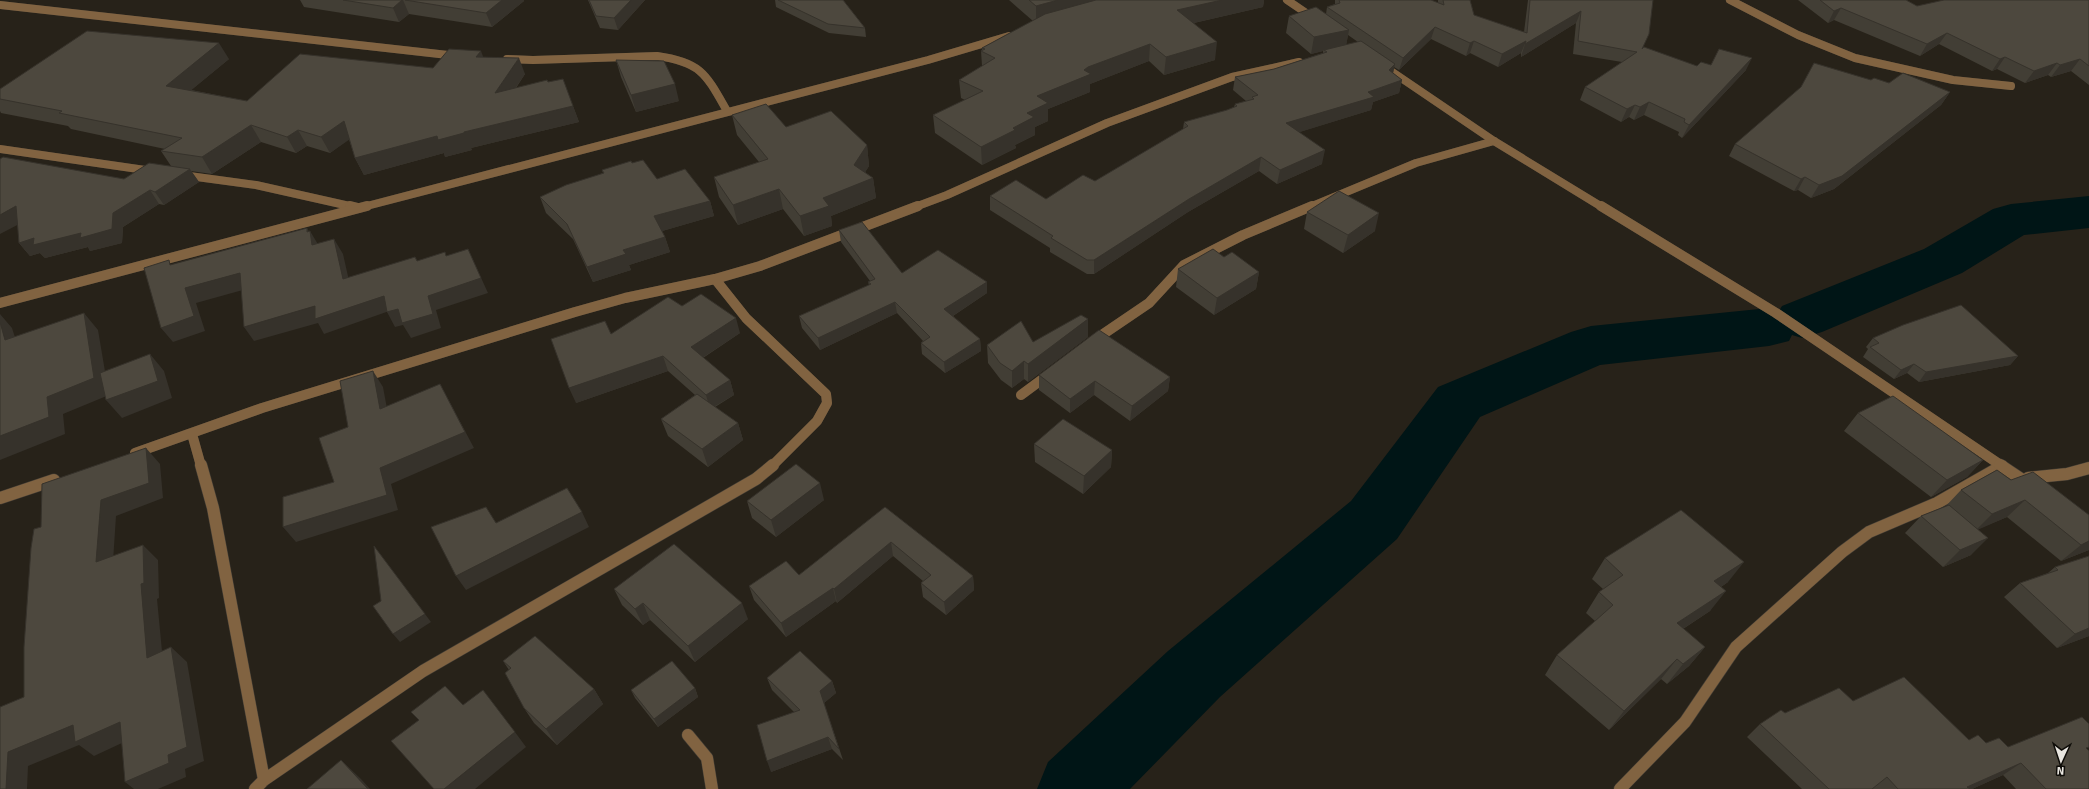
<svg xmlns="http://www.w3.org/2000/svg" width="2089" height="789" font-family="Signika,sans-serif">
	<rect width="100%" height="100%" fill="#272219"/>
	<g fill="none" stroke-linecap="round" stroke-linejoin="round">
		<path fill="#001516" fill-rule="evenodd" d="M2089 196V228L2024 235 1962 273 1822 332 1802 338 1792 335 1789 341 1769 346 1600 365 1480 417 1397 539 1220 697 1130 789H1037L1048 762 1168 651 1351 501 1438 387 1571 332 1591 326 1769 308 1779 311 1782 306 1924 249 1993 209 2011 204Z"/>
		<g stroke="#423d35" stroke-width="8">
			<path id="minor-far2" d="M1730 0 1798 35 1855 58 1953 80 2011 86
				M0 5 457 56
				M507 59 533 60 657 56C701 62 706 74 727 111
				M0 149 152 171
				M182 175 256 185 354 207
				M915 207 947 195 1107 123 1232 77 1299 62
				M1310 207 1416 163 1494 141"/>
		</g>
		<g stroke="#423d35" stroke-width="10">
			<path id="minor-far1" d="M350 206 358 208
				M715 279 746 318 826 394 827 403 817 421 772 466
				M1093 341 1149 303 1184 265 1243 235 1312 206
				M1021 395 1048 375
				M192 434 201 466
				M135 453 262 408 575 312 625 298 715 279 760 266 918 206"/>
		</g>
		<g stroke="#423d35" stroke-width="13">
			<path id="minor" d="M201 465 213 508 264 780
				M2028 478 2067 474 2089 468
				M0 498 54 480
				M688 735 707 758 712 789
				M255 789 264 780 423 671 756 479 773 465
				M1620 789 1685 722 1736 647 1842 552 1869 532 1937 503 2002 466"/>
		</g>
		<g stroke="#423d35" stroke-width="8">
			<path id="tertiary-far2" d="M1287 0 1315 19
				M1382 65 1494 141 1602 207
				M363 207 928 60 1009 36"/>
		</g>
		<g stroke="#423d35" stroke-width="10">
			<path id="tertiary-far1" d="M1601 206 1776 313 2002 466
				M0 303 367 206"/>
		</g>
		<g stroke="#423d35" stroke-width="13">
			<path id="tertiary" d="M2000 465 2030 485"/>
		</g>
		<use href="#minor-far2" stroke="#816341" stroke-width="8"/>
		<use href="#minor-far1" stroke="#816341" stroke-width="10"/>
		<use href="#minor" stroke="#816341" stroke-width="12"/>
		<use href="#tertiary-far2" stroke="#816341" stroke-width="8"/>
		<use href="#tertiary-far1" stroke="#816341" stroke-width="10"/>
		<use href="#tertiary" stroke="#816341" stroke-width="12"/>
	</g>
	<path fill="#423e35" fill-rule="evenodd" d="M300 0H524V1L492 27 409 14 399 22 304 7Z
		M588 0H645L618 30 600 28Z
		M775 0H843L865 28 866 37 829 33 776 7Z
		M1009 0H1264L1263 7 1194 23 1215 60 1164 75 1149 61 1090 84V92L1048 109V121L1035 127V135L1015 145 1016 148 982 165 935 133 933 115 965 100 961 98 959 80 982 66 981 51 982 50V48L1033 21Z
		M1335 0H1431L1438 3V0H1470L1474 15 1524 32 1528 0H1650L1643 48 1697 66 1711 65 1746 70 1682 138 1678 135 1679 132 1644 115 1634 120 1629 117 1621 122 1580 100 1585 87 1622 62 1573 54 1576 23 1521 57V53L1498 67 1470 53 1466 56 1431 39 1399 70 1394 67 1393 73 1402 80 1399 93 1373 102 1371 110 1299 132 1322 164 1277 184 1259 171 1188 212 1094 274H1087L1050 252V248L990 210V196L1046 199 1095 181 1183 129 1184 122 1227 110 1234 107 1235 104 1246 101 1233 90 1235 77 1274 69 1323 53V51L1311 54 1286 33 1289 16 1326 14 1327 7 1335 4ZM1348 35 1358 42 1346 45Z
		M1798 0H1906L1917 6 2089 0V85L2071 71 2051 77 2048 75 2025 83 1997 69 1992 71 1939 44 1920 56 1834 20 1828 23Z
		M483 57 525 74 516 88 548 82 573 106 579 122 471 148 472 150 445 157 444 153 364 175 355 158 349 139 330 153 307 146 296 153 261 142 212 174 191 171 199 182 164 205 159 204 123 227 122 243 90 251 88 247 45 258 40 253 30 256 19 243 18 225 0 159 124 179 171 166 161 151 165 149 71 129 68 126 1 113 0 111V89L229 59 191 90 247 101 433 68Z
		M616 60 679 101 636 112 621 77Z
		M1871 80 1950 92 1941 105 1834 189 1811 198 1798 190 1794 191 1729 156 1735 144Z
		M732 115 867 145 869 166 865 172 873 178 876 198 831 216 832 226 804 236 783 209 738 225 719 197 714 177 759 162 737 135Z
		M632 163 657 179 710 201 714 216 662 231 665 237 670 252 629 265 631 270 593 282 573 239 546 213 540 197 603 173 602 170Z
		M1307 212 1375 231 1343 253 1304 229Z
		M839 230 902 273 987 293 953 316 980 339 981 351 945 373 922 354 921 343 923 341 897 313 820 350 802 328 799 316 869 285 868 282 870 281 841 242Z
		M1224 257 1259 272 1256 289 1214 315 1176 287 1178 269Z
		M682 306 740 333 703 358 730 380 734 395 715 407 738 423 743 440 708 467 668 436 661 419 695 395 668 371 576 403 611 334Z
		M1088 337 1028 382 1024 379 1012 388 1001 380 988 363 987 345 1033 342Z
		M1873 338 2018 356 2010 365 1919 382 1907 373 1894 379 1863 357 1868 349 1866 347Z
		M1039 375 1170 377 1168 391 1130 421 1094 395 1070 413 1039 390Z
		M1858 413 1983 460 1967 477 1931 497 1844 431Z
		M1034 444 1112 450 1111 467 1083 494 1035 462Z
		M1997 470 2089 550 2061 561 2007 517 1978 529 1971 555 1943 567 1905 533 1921 516 1945 507 1961 490Z
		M824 500 776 537 752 518 747 501Z
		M885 507 973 576 974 590 946 615 923 597 921 583 923 581 893 556 837 603 836 601 786 637 754 600 749 586 799 575Z
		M2089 556V636L2057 648 2004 597 2020 583 2048 573 2055 567Z
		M1605 558 1728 582 1721 587 1710 611 1683 629 1705 647 1689 666 1667 684 1661 679 1609 730 1545 675 1557 655 1595 621 1586 613 1599 592 1603 589 1592 579Z
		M614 589 748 619 695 662 650 620 643 625 622 605Z
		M503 661 594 689 603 704 557 745 534 723 524 708 509 670Z
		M767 678 832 681 836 693 824 703 843 760 832 749 771 772 794 712 772 690Z
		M695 688 698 697 658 727 635 698 631 690Z
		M1853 701 1969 740 2008 747 2089 789H2016L2003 775 1972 789H1802L1747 737 1760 724 1785 713Z"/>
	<path fill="#36322b" d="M402 0H403L409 14 399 22 393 8Z
		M502 0H524V1L492 27 486 13Z
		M631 0H645L618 30 614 18Z
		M1058 0H1117L1036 23V6Z
		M1222 0H1264L1263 7 1176 27 1177 10Z
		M1841 8 1834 20 1828 23 1834 11Z
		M1581 11 1576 23 1521 57 1525 44Z
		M1435 27 1431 39 1399 70 1403 58Z
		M1349 30 1346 46 1324 50 1323 51 1311 54 1314 37Z
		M1947 33 1939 44 1920 56 1927 44Z
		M1474 41 1470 53 1466 56 1470 43Z
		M1526 41 1521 53 1498 67 1502 54Z
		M1217 42 1215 60 1164 75 1166 57Z
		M219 43 229 59 177 102 166 86Z
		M1150 44 1149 61 1090 84V92L1048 109V121L1035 127V135L1015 145 1016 148 982 165 981 147 1013 128 1027 113 1037 96 1088 67Z
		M481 51 487 67 476 57Z
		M2005 57 1997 69 1992 71 2000 59Z
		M519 58 525 74 501 109 495 93Z
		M1752 58 1746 70 1682 138 1689 125Z
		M2080 59 2071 71 2051 77 2060 65Z
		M2057 63 2048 75 2025 83 2034 71Z
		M1395 64 1392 78 1389 70Z
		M1402 80 1399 93 1373 102 1371 110 1284 137 1286 123 1368 92Z
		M675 84 679 101 636 112 631 95Z
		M1950 92 1941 105 1834 189 1811 198 1819 185Z
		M1649 102 1644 115 1634 120 1640 107Z
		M1635 105 1629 117 1621 122 1627 109Z
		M573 106 579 122 471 148 472 150 445 157 444 153 364 175 355 158 437 136 464 132Z
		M344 121 353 137 330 153 321 137Z
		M251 125 261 142 212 174 202 157Z
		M298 130 307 146 296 153 287 137Z
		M867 145 869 166 858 184 873 178 876 198 831 216 832 226 804 236 800 216 823 198 854 165Z
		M1325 150 1322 164 1277 184 1280 170Z
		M1261 157 1259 171 1188 212 1094 274V260L1189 199Z
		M190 169 199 182 164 205 155 192Z
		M1805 177 1798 190 1794 191 1801 179Z
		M779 189 783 209 738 225 733 205Z
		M150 190 159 204 123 227 122 243 90 251 88 247 45 258 40 253 30 256 19 243 34 238 81 233Z
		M710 201 714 216 659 232 654 216Z
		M16 206 27 220 0 234V215Z
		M1379 213 1375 231 1343 253 1348 235Z
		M307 228 311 235 310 231 319 246 312 245 307 232Z
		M665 237 670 252 629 265 631 270 593 282 587 267 623 250Z
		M334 239 343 254 352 294 343 279Z
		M468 249 488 293 436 310 441 328 411 338 403 325 395 327 387 312 428 296Z
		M1259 272 1256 289 1214 315 1217 298Z
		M240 273 250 288 196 303 205 331 173 342 161 328 185 288Z
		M987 282V293L945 321 944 309Z
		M384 296 392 310 324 334 318 323 254 341 244 327 315 306Z
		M895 302 897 313 820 350 818 338Z
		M84 313 98 330 109 395 63 414 65 434 0 460V436L47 397Z
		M0 314 12 328 21 356 5 340 0 322Z
		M736 318 740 333 696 362 691 347Z
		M1088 319V337L1028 382V364Z
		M980 339 981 351 945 373 944 362Z
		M150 354 164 371 172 398 122 418 106 400Z
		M663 356 668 371 576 403 569 388Z
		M2018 356 2010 365 1919 382 1926 372Z
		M1024 361V379L1012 388V371Z
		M1914 364 1907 373 1894 379 1901 370Z
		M373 371 383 387 390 425 380 409Z
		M1170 377 1168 391 1130 421 1132 406Z
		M730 380 734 395 710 409 706 395Z
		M1095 381 1094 395 1070 413V399Z
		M440 384 474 448 391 484 398 510 296 542 283 527 380 468Z
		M738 423 743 440 708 467 702 449Z
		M146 448 160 464 163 498 116 516 112 577 96 562 101 500Z
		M1112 450 1111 467 1083 494 1084 476Z
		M1983 460 1967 477 1931 497 1947 480Z
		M820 483 824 500 776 537 771 520Z
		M2025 500 2007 517 1975 531 1992 514Z
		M582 512 589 527 466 590 456 576Z
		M1988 538 1971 555 1943 567 1960 550Z
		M2089 541V550L2061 561 2081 545Z
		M891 542 893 556 837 603 834 589Z
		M143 545 158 560 159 598 157 599 164 672 147 658 141 584Z
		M1744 562 1728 582 1699 602 1714 581Z
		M973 576 974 590 946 615 944 602Z
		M833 588 836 601 786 637 781 623Z
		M1726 591 1710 611 1661 643 1677 623Z
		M643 603 650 620 643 625 635 609Z
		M742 603 748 619 695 662 688 646Z
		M425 614 431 622 400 642 393 634Z
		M2089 628V636L2057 648 2075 634Z
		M171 647 187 662 204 761 185 769 186 777 158 789H134L125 782 168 755Z
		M1705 647 1689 666 1667 684 1683 664Z
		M1677 659 1661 679 1609 730 1624 711Z
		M832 681 836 693 824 703 820 691Z
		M695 688 698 697 658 727 654 719Z
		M594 689 603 704 557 745 546 729Z
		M120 722 137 736 94 756 79 745 28 766 27 789H6L8 752 73 725Z
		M515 732 526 747 475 789H444Z
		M828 737 832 749 771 772 767 761Z
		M341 760 361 779 370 789H368Z
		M2021 763 2003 775 1972 789H1964L1967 787Z"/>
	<path fill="#4d483e" stroke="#36322b" d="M343 0H402L393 8Z
		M405 0H502L486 13Z
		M589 0H631L614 18 596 16Z
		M778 0H843L865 28 828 24Z
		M1029 0H1058L1036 6Z
		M1096 0H1222L1177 10 1217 42 1166 57 1150 44 1088 67 1084 70 1091 74 1037 96 1048 103 1027 113 1034 117 1013 128 1015 130 981 147 933 115 983 91 959 80 995 58 981 51 985 49 982 48 1045 14Z
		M1339 0H1431L1444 5 1443 0H1470L1474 15 1527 33 1530 0H1653L1649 34 1642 49 1644 47 1697 66 1701 62 1711 65 1719 49 1752 58 1689 125 1684 122 1685 119 1649 102 1640 107 1635 105 1627 109 1585 87 1637 52 1578 41 1581 11 1525 44 1526 41 1502 54 1474 41 1470 43 1435 27 1403 58 1327 7 1340 3Z
		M1820 0H1906L1917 6 1944 0H2089V66L2080 59 2060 65 2057 63 2034 71 2005 57 2000 59 1947 33 1927 44 1841 8 1834 11Z
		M1316 7 1349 30 1314 37 1289 16Z
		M87 31 219 43 166 86 247 101 300 54 433 68 449 49 481 51 476 57 519 58 495 93 547 80 548 82 563 79 573 106 464 132V133L438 140 437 136 355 158 344 121 321 137 298 130 287 137 251 125 202 157 161 151 182 138 59 113 62 111 0 99V89Z
		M1361 41 1395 64 1389 70 1402 80 1368 92 1374 97 1286 123 1325 150 1280 170 1261 157 1189 199 1094 260H1087L1051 238 1053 236 990 196 1016 180 1046 199 1083 175 1095 181 1188 126 1184 122 1227 110 1237 106 1235 104 1254 99 1252 97 1258 95 1235 77 1274 69 1327 52 1324 50Z
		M616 60 664 61 675 84 631 95Z
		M1814 63 1871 80 1874 78 1889 83 1903 73 1950 92 1842 176 1819 185 1805 177 1801 179 1735 144 1801 87Z
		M766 104 786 127 831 111 867 145 854 165 873 178 823 198 829 206 800 216 779 189 733 205 714 177 768 159 732 115Z
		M3 157 124 179 149 163 190 169 155 192 150 190 113 213 112 229 80 238 81 233 33 245 34 238 19 243 16 206 0 215V159Z
		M643 160 657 179 685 169 710 201 654 216 665 237 623 250 626 254 587 267 567 224 540 197 566 185 604 173 602 170 631 161 632 163Z
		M1339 191 1379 213 1348 235 1307 212Z
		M862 222 902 273 938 250 987 282 944 309 980 339 944 362 921 343 930 337 895 302 818 338 799 316 871 284 868 282 875 279 839 230Z
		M307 228V232L310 231 312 245 334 239 343 279 415 257 417 261 445 252 446 256 468 249 481 278 428 296 433 314 402 323 398 309 387 312 384 296 315 319V306L244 327 240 273 185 288 194 316 161 328 144 268 169 260 170 265Z
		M1213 249 1224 257 1232 252 1259 272 1217 298 1178 269Z
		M701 294 736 318 691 347 730 380 706 395 663 356 569 388 551 339 605 321 611 334 668 297 682 306Z
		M1961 305 2018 356 1926 372 1914 364 1901 370 1870 347 1879 343 1873 338 1903 325Z
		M84 313 94 378 47 397 49 417 0 436V322L5 340Z
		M1081 315 1088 319 1028 364 1024 361 1012 371 1000 363 987 345 1021 321 1033 342Z
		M1099 330 1170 377 1132 406 1095 381 1070 399 1039 375Z
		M150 354 158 381 106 400 100 373Z
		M373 371 380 409 440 384 465 432 380 468 387 495 283 527V497L334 482 319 438 348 427 340 381Z
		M697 394 738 423 702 449 661 419Z
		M1893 396 1983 460 1947 480 1858 413Z
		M1063 419 1112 450 1084 476 1034 444Z
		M146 448 149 483 101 500 96 562 143 545 144 583 141 584 147 658 171 647 187 747 168 755 169 763 125 782 120 722 75 742 73 725 8 752 6 789H0V707L24 697V647L31 548 34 529 41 527 42 484Z
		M796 464 820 483 771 520 747 501Z
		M1997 470 2011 480 2033 472 2089 515V541L2081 545 2025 500 1992 514 1961 490Z
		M567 488 582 512 456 576 431 527 486 507 496 523Z
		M1949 505 1988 538 1960 550 1921 516Z
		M885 507 973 576 944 602 921 583 931 575 891 542 834 589 833 588 781 623 749 586 786 561 799 575Z
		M1681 510 1744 562 1714 581 1726 591 1677 623 1705 647 1683 664 1677 659 1624 711 1557 655 1613 605 1599 592 1623 575 1605 558Z
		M674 544 742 603 688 646 643 603 635 609 614 589Z
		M374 546 425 614 393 634 373 606 381 601Z
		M2089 556V628L2075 634 2020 583 2058 570 2055 567Z
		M535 636 594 689 546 729 524 708 505 673 511 668 503 661Z
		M800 651 832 681 820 691 839 749 828 737 767 761 757 725 800 710 767 678Z
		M672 661 695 688 654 719 631 690Z
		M1904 677 1969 740 1978 735 1986 743 1999 738 2008 747 2082 717 2089 724V747L2086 748 2089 751V789H2046L2021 763 1967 787 1970 789H1898L1887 777 1872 789H1829L1760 724 1781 710 1785 713 1839 688 1853 701Z
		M445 686 463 705 483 690 515 732 444 789H434L391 741 419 720 411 712Z
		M341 760 368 789H307Z"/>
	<g transform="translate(2061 761) rotate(183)" stroke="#0e0c08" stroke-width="3" paint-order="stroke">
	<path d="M0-3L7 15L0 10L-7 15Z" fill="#e8e5df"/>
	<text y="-6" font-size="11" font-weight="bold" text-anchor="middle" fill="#e8e5df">N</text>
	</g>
</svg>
